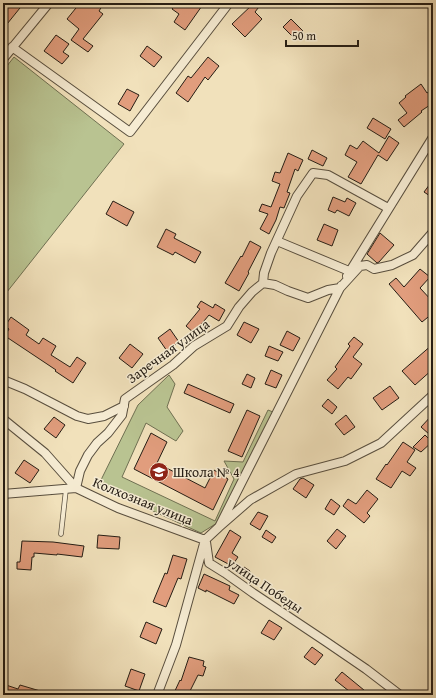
<svg xmlns="http://www.w3.org/2000/svg" width="436" height="698" font-family="'Gentium Book Plus',serif">
	<rect width="100%" height="100%" fill="#f1e1bb"/>
	<filter id="stains"><feTurbulence type="fractalNoise" baseFrequency=".005" numOctaves="4"/><feColorMatrix values="0 0 0 0 .2 0 0 0 0 .09 0 0 0 0 .02 0 0 0 .5 -.17"/></filter>
	<radialGradient id="worn" r=".72"><stop offset=".6" stop-color="#630" stop-opacity="0"/><stop offset="1" stop-color="#630" stop-opacity=".3"/></radialGradient>
	<path fill="#b9c391" stroke="#6f7052" d="M14 57 124 144 3 297V71Z
		M169 375 175 384 167 407 183 431 176 441 146 423 122 477 215 521 234 479 224 461 243 462 268 410 273 412 217 523 201 533 98 486 138 405Z"/>
	<path fill="#e19d7d" stroke="#251d14" d="M11 3H24L3 29V13Z
		M80 3H104L99 11 103 14 83 39 93 46 88 52 71 40 79 29 67 19Z
		M177 3H204L185 30 174 22 179 14 172 9Z
		M254 3H262L255 12 262 19 245 37 232 24Z
		M291 19 303 31 295 39 283 27Z
		M56 35 69 44 63 52 69 56 62 64 44 51Z
		M147 46 162 57 154 67 140 56Z
		M208 57 219 66 208 80 205 77 188 102 176 93 188 76 191 78Z
		M421 84 427 93 433 89V103L421 111 422 112 404 127 398 120 407 113 399 103 406 97 405 96Z
		M127 89 139 95 130 111 118 104Z
		M373 118 391 129 385 139 367 128Z
		M389 136 399 143 387 161 378 155 361 184 348 177 357 162 345 155 350 145 357 149 363 141 379 153Z
		M312 150 327 158 323 166 308 159Z
		M288 153 303 160 298 171 295 169 287 192 290 193 284 208 280 207 276 220 269 234 260 229 268 214 259 211 262 204 271 207 280 184 272 181 275 172 280 173Z
		M433 180V198L424 192Z
		M333 197 345 202 347 198 356 203 349 216 337 210 335 213 328 210Z
		M113 201 134 212 127 226 106 214Z
		M324 224 338 230 332 246 317 240Z
		M166 229 176 234 174 238 201 252 195 263 175 252 173 255 157 247Z
		M380 233 394 245 379 262 377 263 367 254Z
		M250 241 261 247 248 272 249 273 239 291 225 283 241 256 242 257Z
		M420 269 430 277 420 288 433 302V313L422 322 389 284 396 278 404 287Z
		M201 301 213 308 215 304 225 310 219 321 209 315 194 333 186 326 200 309 197 307Z
		M11 317 29 330 26 335 39 344 43 338 56 346 51 355 70 367 77 357 86 363 73 383 55 371 56 370 5 336 9 329 5 326Z
		M244 322 259 329 251 343 237 335Z
		M170 329 179 342 167 351 158 338Z
		M287 331 300 338 293 351 280 345Z
		M354 337 363 344 353 357 362 364 351 379 348 377 338 389 327 380 337 369 335 367 350 346 348 344Z
		M130 344 143 354 132 368 119 358Z
		M433 344V369L415 385 402 371Z
		M269 346 283 352 278 361 265 356Z
		M271 370 282 375 276 388 265 384Z
		M247 374 255 378 251 388 242 384Z
		M188 384 234 404 230 413 184 393Z
		M390 386 399 398 382 410 373 398Z
		M328 399 337 407 332 414 322 406Z
		M247 410 260 416 242 457 228 451Z
		M433 414V429L429 434 421 427Z
		M346 415 355 427 344 435 335 424Z
		M54 417 65 425 56 438 44 429Z
		M151 433 167 442 157 463 205 488 214 470 228 479 213 510 134 469Z
		M425 435 432 442 421 452 413 447Z
		M403 442 415 450 407 462 416 468 410 476 402 471 391 488 376 479 386 464 387 465Z
		M24 460 39 470 30 483 15 473Z
		M303 478 314 485 306 498 293 489 300 479Z
		M367 490 378 499 367 513 370 516 364 523 343 506 348 499 356 504Z
		M331 499 340 506 334 515 325 509Z
		M258 512 268 516 260 530 250 524Z
		M337 529 346 536 336 549 327 541Z
		M230 530 241 537 232 553 238 557 232 566 215 557Z
		M266 530 276 537 272 543 262 537Z
		M98 535 120 537 119 549 97 548Z
		M22 541 53 542 84 546 82 557 57 554V555L34 553V557H32L31 570 17 569V562H20Z
		M173 555 187 559 181 579 178 578 166 607 153 602 165 573 167 574Z
		M244 567 250 571 245 579 239 574Z
		M204 574 230 586 229 590 239 595 234 604 206 590V592L198 588Z
		M269 620 282 628 274 640 261 633Z
		M146 622 162 629 156 644 140 637Z
		M312 647 323 655 315 665 304 657Z
		M189 657 204 661 203 666 206 667 203 676 198 675 188 695H173L180 680 181 681Z
		M131 669 145 674 139 691 125 686Z
		M342 672 370 695H354L335 680Z
		M3 684 18 689 20 685 47 693V695H3Z"/>
	<g fill="none" stroke-linecap="round" stroke-linejoin="round">
		<g stroke="#584e3e" stroke-width="5.5">
			<path id="lane" d="M61 534 66 489"/>
		</g>
		<g stroke="#584e3e" stroke-width="10">
			<path id="street" d="M12 47 130 132 229 3
				M3 59 49 3
				M277 241 349 271
				M347 276 433 137
				M263 283 264 273 271 253 297 196 313 173 328 175 388 208
				M3 380 25 389 77 416 88 419 104 416 124 406
				M3 419 45 453 76 488 118 508 205 540
				M3 494 76 488 80 471 88 455 97 443 108 433 122 415 125 399 173 365 194 346 227 326 239 307 252 292 263 283 275 285 288 291 308 298 328 290 340 288 360 266 367 265 374 269 392 265 413 255 433 232
				M219 527 341 286
				M206 542 209 563 225 573 253 593 325 641 366 669 400 695
				M157 695 176 645 205 540 219 527 250 500 296 474 345 461 381 443 433 395"/>
		</g>
		<use href="#lane" stroke="#f6ecd3" stroke-width="4"/>
		<use href="#street" stroke="#f6ecd3" stroke-width="8"/>
	</g>
	<defs>
		<g id="school-disc" transform="scale(1)"><circle r="9.5" fill="#8f2418" stroke="#f6ecd3"/><path d="M0-5L7-2L0 1L-7-2ZM-4 1L0 2.5L4 1V4Q0 6-4 4Z" fill="#fff"/></g>
	</defs>
	<g fill-rule="evenodd">
		<use href="#school-disc" x="159" y="472"/>
	</g>
	<g text-anchor="middle" stroke-width="3" stroke-linejoin="round" paint-order="stroke">
		<g font-size="14" fill="#251d14" stroke="#f6ecd3">
			<text transform="translate(168 351) rotate(-36)" y="5">Заречная улица</text>
			<text transform="translate(143 501) rotate(22)" y="5">Колхозная улица</text>
			<text transform="translate(265 585) rotate(34)" y="5">улица Победы</text>
		</g>
		<g font-size="14" fill="#251d14" stroke="#f6ecd3" text-anchor="start">
			<text x="173" y="477">Школа № 4</text>
		</g>
	</g>
	<rect width="436" height="698" fill="none" stroke="#f1e1bb" stroke-width="16"/>
	<rect x="4" y="4" width="428" height="690" fill="none" stroke="#251d14" stroke-width="2"/>
	<rect x="8" y="8" width="420" height="682" fill="none" stroke="#251d14"/>
	<path d="M286 40v6h72v-6" fill="none" stroke="#251d14" stroke-width="2"/>
	<text x="292" y="40" font-size="12" fill="#251d14" stroke="#f6ecd3" stroke-width="3" paint-order="stroke">50 m</text>
	<rect width="100%" height="100%" filter="url(#stains)"/>
	<rect width="100%" height="100%" fill="url(#worn)"/>
</svg>
